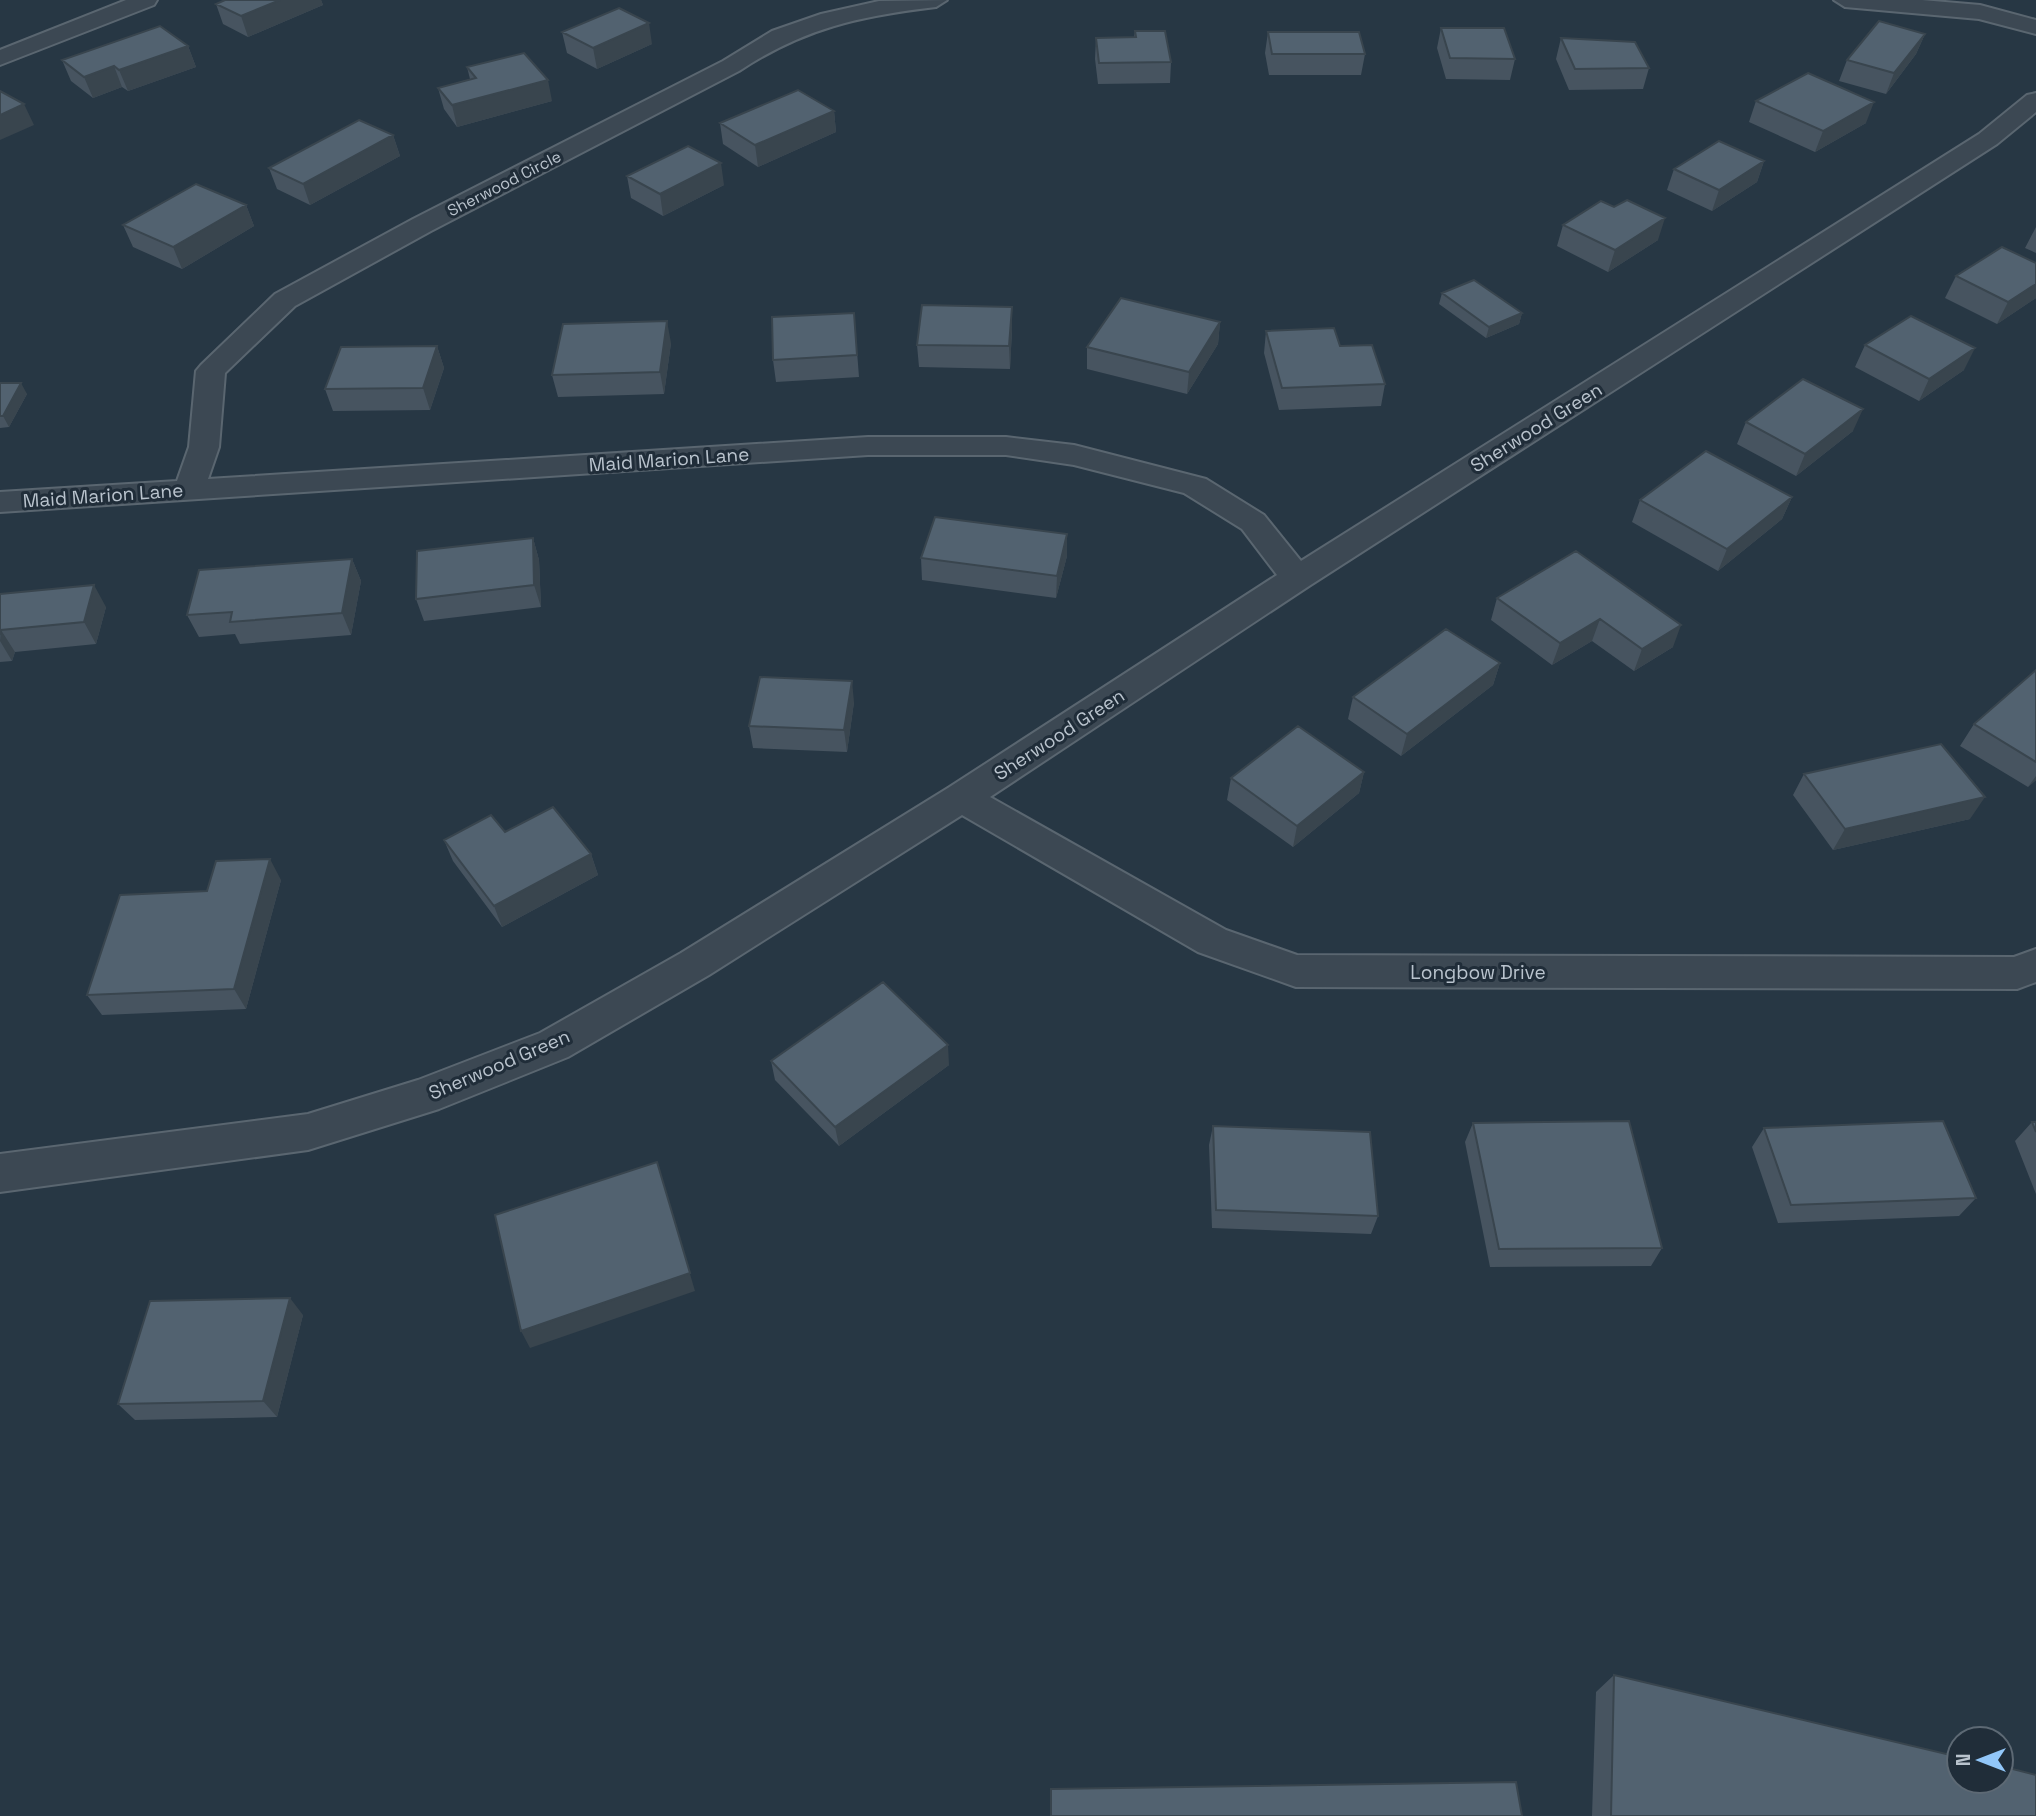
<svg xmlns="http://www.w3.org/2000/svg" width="2036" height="1816" font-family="'Space Grotesk',sans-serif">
	<rect width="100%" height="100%" fill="#273744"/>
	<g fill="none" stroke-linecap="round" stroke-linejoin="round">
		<g stroke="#5a6670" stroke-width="4">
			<path id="minor" d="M126 0H157L154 5 0 65V50Z
				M947 0 936 7C860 16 804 28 739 71L431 231 295 306 225 373 219 447 208 479 868 437H1006L1074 445 1206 479 1264 515 1301 561 1979 134 2027 95 2036 93V112L1997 144 1309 586 990 797 1226 930 1297 955 2014 957 2036 949V982L2017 989 1296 987 1198 952 962 815 709 975 568 1057 439 1109 308 1150 0 1192V1154L308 1114 418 1080 540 1033 681 953 948 788 1277 575 1242 529 1184 493 1074 465 1006 455H868L0 512V492L177 481 189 447 196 371 201 365 275 294 413 219 723 61 772 31 821 14 879 1Z
				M1834 0H1922L1980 5 2036 20V34L1979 19 1845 7Z"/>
		</g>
		<use href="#minor" fill="#3c4853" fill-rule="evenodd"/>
	</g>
	<path fill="#475460" d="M225 0H321L323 5 248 37 223 24 216 4Z
		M1441 28 1515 59 1510 80 1446 79 1437 48Z
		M1135 31 1171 62 1170 83 1098 84 1095 59 1096 38 1134 37Z
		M562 32 652 44 597 69 567 53Z
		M1268 32 1365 54 1361 75H1269L1265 53Z
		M1925 34 1916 54 1886 94 1839 81 1847 60Z
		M1561 38 1649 68 1643 89 1569 90 1556 59Z
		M188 46 196 67 128 91 122 87 93 98 71 81 62 60Z
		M467 67 552 101 457 127 444 109 438 88 470 79Z
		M1756 101 1866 123 1815 152 1749 122Z
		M834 111 836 132 758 167 723 144 720 123Z
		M393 135 400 156 310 205 277 189 269 168Z
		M1764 161 1757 182 1712 211 1667 190 1674 169Z
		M627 176 724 185 663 216 631 198Z
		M246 205 254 226 182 269 133 247 123 225Z
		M1614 207 1658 240 1608 272 1557 246 1563 225Z
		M2036 227V253L2025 248Z
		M2036 263V298L1997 324 1945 298 1956 276Z
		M1442 293 1522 313 1519 324 1486 338 1439 304Z
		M1012 307V329L1010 369 919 367 917 345Z
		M854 313 859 377 776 382 773 360Z
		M1220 322 1218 344 1187 394 1087 369V347Z
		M1266 331 1340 346 1385 384 1381 406 1279 410 1264 353Z
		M671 343 664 394 558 397 552 375Z
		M1865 345 1964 370 1919 401 1855 367Z
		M437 346 444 368 430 410 333 411 325 389Z
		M0 383 27 394 9 427 0 428Z
		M1746 422 1853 431 1796 476 1737 444Z
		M1792 497 1782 519 1718 571 1632 522 1640 500Z
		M533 538 539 560 541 607 424 621 416 599Z
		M1576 551 1673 647 1634 671 1592 641 1552 665 1491 620 1497 598Z
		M1067 556 1056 598 922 580 921 558Z
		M352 559 361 581 351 635 240 644 235 634 199 637 187 615Z
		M0 594 106 607 96 644 15 652 12 661 0 662Z
		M1500 663 1493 685 1401 756 1348 719 1353 697Z
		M2036 670V780L2028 787 1960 746 1974 724Z
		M854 702 847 752 753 748 749 726Z
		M1364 772 1359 793 1293 847 1227 800 1231 778Z
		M1804 774 1970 819 1833 850 1793 795Z
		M505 832 591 854 598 875 502 927 453 861 444 840Z
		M281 880 246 1009 102 1015 87 995 207 891Z
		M771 1061 949 1065 839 1146 775 1080Z
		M2032 1122H2036V1194L2015 1141Z
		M1473 1123 1662 1248 1651 1266 1490 1267 1465 1142Z
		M1213 1126 1378 1216 1371 1234 1212 1228 1209 1145Z
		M1764 1128 1976 1198 1959 1216 1778 1223 1752 1147Z
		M303 1315 277 1417 135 1420 118 1404Z
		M1614 1675 2036 1816H1592L1596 1692Z"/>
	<path fill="#39454e" d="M280 0H321L323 5 248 37 241 16Z
		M649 23 652 44 597 69 593 48Z
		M1925 34 1916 54 1886 94 1894 73Z
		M188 46 196 67 128 91 119 70Z
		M114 66 122 87 93 98 84 77Z
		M548 80 552 101 457 127 452 105Z
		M1874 102 1866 123 1815 152 1823 131Z
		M24 104 34 125 0 140V115Z
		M834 111 836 132 758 167 755 145Z
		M393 135 400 156 310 205 303 184Z
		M1764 161 1757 182 1712 211 1719 190Z
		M721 163 724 185 663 216 660 194Z
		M246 205 254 226 182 269 173 247Z
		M1665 218 1658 240 1608 272 1615 250Z
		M2036 284V298L1997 324 2008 302Z
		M1012 307V329L1010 369 1009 346Z
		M1522 313 1519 324 1486 338 1489 327Z
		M667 321 671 343 664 394 660 372Z
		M1220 322 1218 344 1187 394 1189 372Z
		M437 346 444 368 430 410 423 388Z
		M1975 348 1964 370 1919 401 1929 379Z
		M21 383 27 394 9 427 3 416Z
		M1863 409 1853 431 1796 476 1805 454Z
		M1792 497 1782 519 1718 571 1727 549Z
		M1067 534V556L1056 598 1057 576Z
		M533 538 539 560 541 607 534 585Z
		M352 559 361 581 351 635 342 613Z
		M94 585 106 607 96 644 84 622Z
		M1600 619 1592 641 1552 665 1560 643Z
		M1681 625 1673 647 1634 671 1642 649Z
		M1 630 15 652 12 661 0 641Z
		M1500 663 1493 685 1401 756 1407 734Z
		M852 681 854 702 847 752 844 730Z
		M1364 772 1359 793 1293 847 1297 826Z
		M2036 776V780L2028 787Z
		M1985 797 1970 819 1833 850 1845 829Z
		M591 854 598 875 502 927 494 906Z
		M270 859 281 880 246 1009 234 989Z
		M948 1045 949 1065 839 1146 835 1127Z
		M657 1162 695 1291 530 1348 521 1331Z
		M290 1298 303 1315 277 1417 263 1401Z"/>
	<path fill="#526270" stroke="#39454e" stroke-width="2" d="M225 0H280L241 16 216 4Z
		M619 8 649 23 593 48 562 32Z
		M1879 21 1925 34 1894 73 1847 60Z
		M160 26 188 46 119 70 114 66 84 77 62 60Z
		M1441 28H1504L1515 59 1450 58Z
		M1135 31H1165L1171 62 1099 63 1096 38 1136 37Z
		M1268 32H1359L1365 54H1272Z
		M1561 38 1635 42 1649 68 1575 69Z
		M524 53 548 80 452 105 438 88 476 78 467 67Z
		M1808 73 1874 102 1823 131 1756 101Z
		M798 90 834 111 755 145 720 123Z
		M0 91 24 104 0 115Z
		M359 120 393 135 303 184 269 168Z
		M1719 141 1764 161 1719 190 1674 169Z
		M688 146 721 163 660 194 627 176Z
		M196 184 246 205 173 247 123 225Z
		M1627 200 1665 218 1615 250 1563 225 1601 201 1614 207Z
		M2002 247 2036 263V284L2008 302 1956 276Z
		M1474 280 1522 313 1489 327 1442 293Z
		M1121 298 1220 322 1189 372 1087 347Z
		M922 305 1012 307 1009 346 917 345Z
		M854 313 857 355 773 360 772 317Z
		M1911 316 1975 348 1929 379 1865 345Z
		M667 321 660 372 552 375 563 324Z
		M1334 328 1340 346 1372 345 1385 384 1282 388 1266 331Z
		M437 346 423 388 325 389 341 347Z
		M1803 379 1863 409 1805 454 1746 422Z
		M0 383H21L3 416H0Z
		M1706 451 1792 497 1727 549 1640 500Z
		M935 517 1067 534 1057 576 921 558Z
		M533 538 534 585 416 599 417 551Z
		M1576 551 1681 625 1642 649 1600 619 1560 643 1497 598Z
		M352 559 342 613 230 622 232 612 187 615 199 570Z
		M94 585 84 622 1 630 0 635V594Z
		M1446 629 1500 663 1407 734 1353 697Z
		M2036 670V762L1974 724Z
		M760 677 852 681 844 730 749 726Z
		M1298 726 1364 772 1297 826 1231 778Z
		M1941 744 1985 797 1845 829 1804 774Z
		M553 807 591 854 494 906 444 840 491 815 505 832Z
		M270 859 234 989 87 995 120 895 207 891 216 861Z
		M883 982 948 1045 835 1127 771 1061Z
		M1629 1121 1662 1248 1499 1249 1473 1123Z
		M1943 1121 1976 1198 1791 1205 1764 1128Z
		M2032 1122H2036V1132Z
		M1213 1126 1370 1132 1378 1216 1216 1210Z
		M657 1162 690 1273 521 1331 495 1215Z
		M290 1298 263 1401 118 1404 150 1301Z
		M1614 1675 1959 1757V1781H2001V1766L2036 1775V1816H1611Z
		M1516 1782 1522 1816H1051V1789Z"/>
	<g text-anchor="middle" stroke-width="6" stroke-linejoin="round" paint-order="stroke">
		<g font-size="16" fill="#b9c3cd" stroke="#202d39">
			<text transform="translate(504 183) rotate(-27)" y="6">Sherwood Circle</text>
		</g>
		<g font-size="19" fill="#b9c3cd" stroke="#202d39">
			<text transform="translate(1536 427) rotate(-32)" y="7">Sherwood Green</text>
			<text transform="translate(669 459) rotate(-4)" y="7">Maid Marion Lane</text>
			<text transform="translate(103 495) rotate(-4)" y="7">Maid Marion Lane</text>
			<text transform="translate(1059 734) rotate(-33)" y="7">Sherwood Green</text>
			<text x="1478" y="979">Longbow Drive</text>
			<text transform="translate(499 1064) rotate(-23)" y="7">Sherwood Green</text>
		</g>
	</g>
	<g transform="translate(1980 1760) rotate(270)"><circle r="33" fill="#202d39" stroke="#5d6974" stroke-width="2"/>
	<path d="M0-5L12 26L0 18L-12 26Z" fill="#92c7f9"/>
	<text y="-10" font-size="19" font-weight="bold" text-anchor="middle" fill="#b9c3cd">N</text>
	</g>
</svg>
